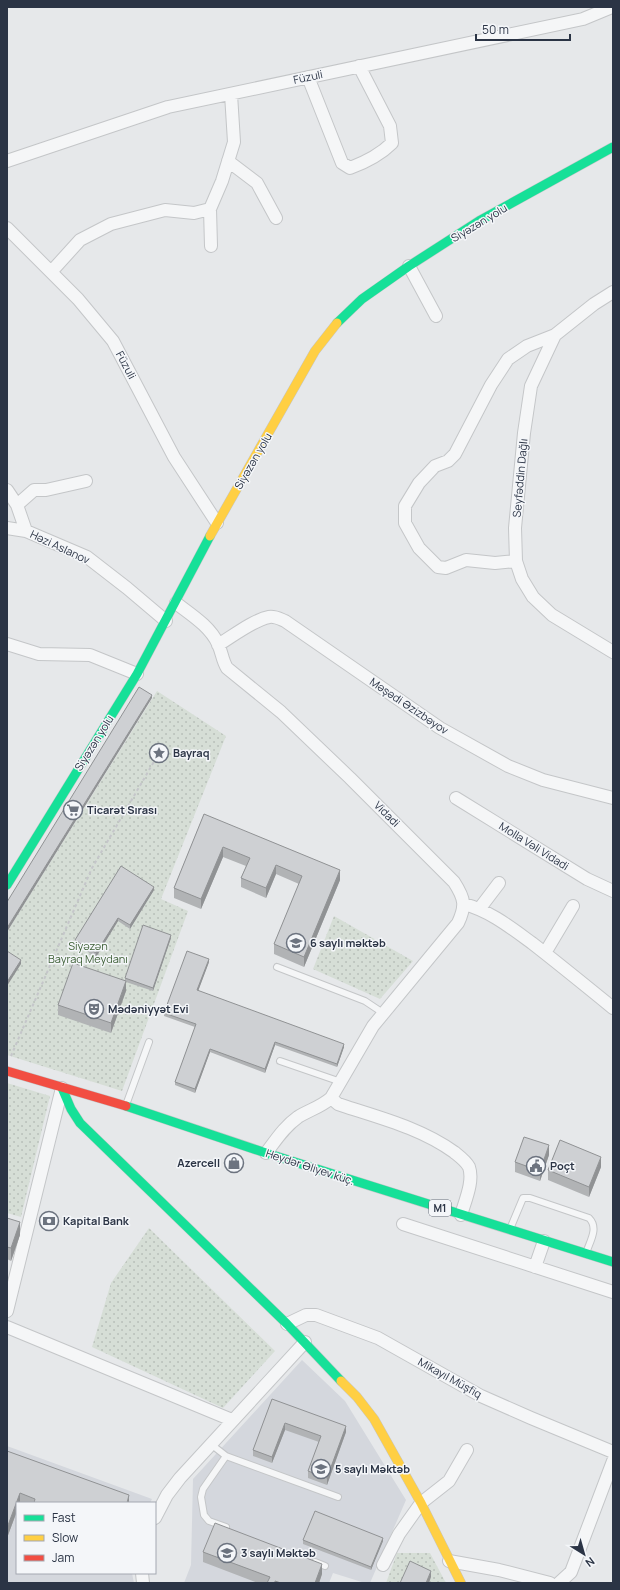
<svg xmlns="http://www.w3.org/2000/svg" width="620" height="1590" font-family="Manrope,sans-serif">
	<defs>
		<pattern id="green-dots" width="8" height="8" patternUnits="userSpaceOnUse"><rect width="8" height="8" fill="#d6ded6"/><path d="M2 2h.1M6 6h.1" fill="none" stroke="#b8bfb9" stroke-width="1.8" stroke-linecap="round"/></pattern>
	</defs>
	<rect width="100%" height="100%" fill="#e6e8ea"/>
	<path fill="#d4d7dd" d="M302 1360 345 1401 406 1500 370 1583H365L333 1573 329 1583H184L191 1565 193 1479Z
		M7 1446 152 1499 150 1503H17V1573H132L134 1583H7Z"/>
	<path fill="url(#green-dots)" d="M157 691 226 736 161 899 188 911 122 1091 7 1055V932Z
		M334 916 413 961 380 999 313 969Z
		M7 1083 50 1096 21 1217 7 1213Z
		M149 1228 275 1351 223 1408 92 1347 111 1283Z
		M397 1553H430L446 1583H386Z"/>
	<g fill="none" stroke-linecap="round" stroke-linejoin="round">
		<g stroke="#c4c6c8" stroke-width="8">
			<path id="lane" d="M277 967 365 1001 383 1013
				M280 1061 341 1082
				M126 1105 149 1042
				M510 1229 523 1198H530L589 1218C599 1228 590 1241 586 1253
				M212 1445 226 1456 338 1497
				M226 1527 209 1521 204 1515 201 1497 203 1489 226 1456
				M315 1562 325 1566"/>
		</g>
		<g stroke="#c4c6c8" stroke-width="14">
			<path id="street" d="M308 77 342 163 350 168C366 162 380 155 392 143L390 126 359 66
				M7 161 168 107 583 19 612 7
				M228 161 257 183 276 218
				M210 209 211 246
				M7 228 78 299 113 341 174 457 217 523
				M409 266 436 316
				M51 272 80 240 111 224 165 210 194 213 210 209 222 181 234 142 231 94
				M613 292 594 304 555 335 531 386 524 433 515 528 516 561 522 579 533 597 552 615 613 652
				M7 490 17 505 26 531 87 557 127 588 166 621
				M17 505 34 490H46L86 481
				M7 528 26 531
				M516 561 495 563 466 560 446 568 438 567 419 548 405 523V506L419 483 435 466 448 461 455 454 491 385 508 359 527 346 555 335
				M176 603C190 614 210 626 218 644 222 652 222 660 227 668L281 712 350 778 454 882C465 899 466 906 458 923L373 1026 331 1098C321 1107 309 1110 298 1117 284 1127 276 1140 266 1153
				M7 644 39 654 90 655 137 674
				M218 645C233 636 253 620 269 617 275 616 280 619 285 621L440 728 508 766 543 780 613 798
				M456 798 587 879 613 891
				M464 904C490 911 510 927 532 943 559 964 586 986 613 1008
				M480 908 499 883
				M545 953 573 906
				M331 1098 338 1104 347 1107C384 1119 422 1129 454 1152 459 1156 466 1161 469 1167 474 1181 465 1201 461 1215
				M403 1224 613 1292
				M535 1267 544 1241
				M7 1311 62 1088
				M287 1324 306 1315H316L378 1338 481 1396 531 1418 613 1452
				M7 1327 232 1420
				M155 1518 167 1495 180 1478 305 1342
				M449 1561 499 1570 550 1583
				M383 1565 399 1534 421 1503 449 1481 467 1450
				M142 1573 143 1583
				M559 1583 571 1572 613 1461"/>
		</g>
		<g stroke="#c4c6c8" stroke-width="10">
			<path id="fast" d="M337 323 362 299 409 266 479 221 613 147
				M7 885 137 674 210 536
				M62 1088 71 1109 80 1123 287 1324 341 1381
				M126 1106 266 1153 613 1262"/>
		</g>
		<g stroke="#c4c6c8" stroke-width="10">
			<path id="slow" d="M210 536 315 351 337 323
				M341 1381 357 1397 374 1419 421 1503 461 1583"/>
		</g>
		<g stroke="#c4c6c8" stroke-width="10">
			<path id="jam" d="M7 1071 126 1106"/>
		</g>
		<path stroke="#c5c6ca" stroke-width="2" stroke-dasharray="3 3" stroke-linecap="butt" d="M11 1056 92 868 159 753"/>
		<use href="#lane" stroke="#f5f6f7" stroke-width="6"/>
		<use href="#street" stroke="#f5f6f7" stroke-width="12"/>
		<use href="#fast" stroke="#16e098" stroke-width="9"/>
		<use href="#slow" stroke="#ffcf43" stroke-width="9"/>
		<use href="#jam" stroke="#f24e42" stroke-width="9"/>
	</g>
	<path fill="#b1b3b5" d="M204 814 340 880 304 967 274 954V944L299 884 276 874 266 898 241 887V878L246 866 223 857 201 909 174 898V888Z
		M154 890 130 929 118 921 96 957 75 944V940Z
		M171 938 153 991 126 982V991L111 1033 58 1015V1005L125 980V978Z
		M209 962 198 991 344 1047 337 1067 275 1045 265 1073 210 1052 195 1093 175 1085V1082L195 1027 164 1016V1013Z
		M549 1155 540 1181 515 1172V1162Z
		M601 1167 589 1197 548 1180V1170Z
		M7 1218 20 1235 11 1261 7 1259Z
		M272 1399 346 1432 327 1485 308 1478V1471L319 1442 285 1430 272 1463 253 1456V1450Z
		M7 1451 129 1503H17V1511L7 1538Z
		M303 1540 383 1541 371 1570 303 1544Z
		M203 1552 322 1574 319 1583H258L203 1562Z"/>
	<path fill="#909294" d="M152 695V698L7 932V928Z
		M223 847V857L201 909V899Z
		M276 865V874L266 898V888Z
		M340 870V880L304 967V957Z
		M154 887V890L130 929V925Z
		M118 918V921L96 957V953Z
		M171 935V938L153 991V988Z
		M209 959V962L197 994V990Z
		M21 960V964L7 986V982Z
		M126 981V991L111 1033V1023Z
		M275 1042V1045L265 1073V1069Z
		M344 1044V1047L337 1067V1064Z
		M210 1049V1052L195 1093V1089Z
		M549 1145V1155L540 1181V1171Z
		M601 1157V1167L589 1197V1187Z
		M20 1222V1235L11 1261V1248Z
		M285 1423V1430L272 1463V1457Z
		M346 1426V1432L327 1485V1478Z
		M20 1493V1503H17V1511L7 1538V1528Z
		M129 1495V1503H127Z
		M383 1538V1541L371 1570V1567Z
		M322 1564V1574L319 1583H315Z
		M431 1571V1577L429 1583H426Z"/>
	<path fill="#ced0d3" stroke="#909294" d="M139 687 152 695 7 928V902Z
		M204 814 340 870 304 957 274 944 302 876 276 865 266 888 241 878 250 858 223 847 201 899 174 888Z
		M121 866 154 887 130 925 118 918 96 953 75 940Z
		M143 925 171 935 153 988 125 978Z
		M7 951 21 960 7 982Z
		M187 951 209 959 197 990 344 1044 337 1064 275 1042 265 1069 210 1049 195 1089 175 1082 196 1024 164 1013Z
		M73 963 126 981 111 1023 58 1005Z
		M524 1137 549 1145 540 1171 515 1162Z
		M560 1140 601 1157 589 1187 548 1170Z
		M7 1218 20 1222 11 1248 7 1247Z
		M272 1399 346 1426 327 1478 308 1471 321 1436 285 1423 272 1457 253 1450Z
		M7 1451 129 1495 127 1503H34L35 1499 20 1493 7 1528Z
		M315 1511 383 1538 371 1567 303 1540Z
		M215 1523 322 1564 315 1583H281L275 1581V1583H267L270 1577 203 1552Z
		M410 1561 431 1571 426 1583H400Z"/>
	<defs>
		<g id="sight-ring" transform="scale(1)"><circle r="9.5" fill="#f4f6f9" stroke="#6c737f" stroke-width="1.5"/><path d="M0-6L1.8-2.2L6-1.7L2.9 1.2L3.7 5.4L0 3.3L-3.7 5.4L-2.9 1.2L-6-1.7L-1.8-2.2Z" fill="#6c737f"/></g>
		<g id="supermarket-ring" transform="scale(1)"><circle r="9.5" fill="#f4f6f9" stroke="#6c737f" stroke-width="1.5"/><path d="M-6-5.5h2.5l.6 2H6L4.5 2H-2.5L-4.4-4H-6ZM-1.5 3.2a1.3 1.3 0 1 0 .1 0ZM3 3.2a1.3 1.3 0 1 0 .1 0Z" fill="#6c737f"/></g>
		<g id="school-ring" transform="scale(1)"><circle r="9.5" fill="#f4f6f9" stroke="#6c737f" stroke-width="1.5"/><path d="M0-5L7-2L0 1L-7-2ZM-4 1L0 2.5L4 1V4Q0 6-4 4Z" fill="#6c737f"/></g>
		<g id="theatre-ring" transform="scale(1)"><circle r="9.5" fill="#f4f6f9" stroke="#6c737f" stroke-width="1.5"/><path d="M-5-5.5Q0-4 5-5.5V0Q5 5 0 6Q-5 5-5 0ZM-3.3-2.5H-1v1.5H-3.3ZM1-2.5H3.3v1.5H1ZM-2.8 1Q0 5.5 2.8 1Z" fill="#6c737f"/></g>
		<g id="shop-ring" transform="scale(1)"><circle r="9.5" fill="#f4f6f9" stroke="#6c737f" stroke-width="1.5"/><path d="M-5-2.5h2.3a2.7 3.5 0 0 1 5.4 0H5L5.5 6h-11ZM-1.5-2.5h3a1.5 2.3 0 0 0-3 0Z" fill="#6c737f"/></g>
		<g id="civic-ring" transform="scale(1)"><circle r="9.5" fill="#f4f6f9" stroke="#6c737f" stroke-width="1.5"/><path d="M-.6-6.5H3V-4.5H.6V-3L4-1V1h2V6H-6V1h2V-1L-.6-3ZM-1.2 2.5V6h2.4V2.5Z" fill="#6c737f"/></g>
		<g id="bank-ring" transform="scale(1)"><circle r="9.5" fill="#f4f6f9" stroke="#6c737f" stroke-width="1.5"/><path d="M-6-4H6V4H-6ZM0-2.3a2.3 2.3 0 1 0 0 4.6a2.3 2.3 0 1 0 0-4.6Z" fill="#6c737f"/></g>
	</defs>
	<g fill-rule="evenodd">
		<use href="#sight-ring" x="159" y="753"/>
		<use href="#supermarket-ring" x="73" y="810"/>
		<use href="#school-ring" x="296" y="943"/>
		<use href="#theatre-ring" x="94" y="1009"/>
		<use href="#shop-ring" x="234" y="1163"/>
		<use href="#civic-ring" x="536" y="1166"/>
		<use href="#bank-ring" x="49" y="1221"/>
		<use href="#school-ring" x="321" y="1469"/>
		<use href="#school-ring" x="227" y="1553"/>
	</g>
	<g text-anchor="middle" stroke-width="3" stroke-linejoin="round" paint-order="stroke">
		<rect fill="#f4f6f9" stroke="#676e7b" stroke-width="1" x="429" y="1200" width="22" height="16" rx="3"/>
		<g font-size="10" font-weight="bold" fill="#2b3445">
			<text x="440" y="1212">M1</text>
		</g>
		<g font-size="11" fill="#2b3445" stroke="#f4f6f9">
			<text transform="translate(308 77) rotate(-12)" y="4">Füzuli</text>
			<text transform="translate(479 223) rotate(-31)" y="4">Siyəzən yolu</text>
			<text transform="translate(126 365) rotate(62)" y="4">Füzuli</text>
			<text transform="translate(253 461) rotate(-60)" y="4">Siyəzən yolu</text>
			<text transform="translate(520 478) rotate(-85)" y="4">Seyfəddin Dağlı</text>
			<text transform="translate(60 547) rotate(25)" y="4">Həzi Aslanov</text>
			<text transform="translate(409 706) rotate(34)" y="4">Məşədi Əzizbəyov</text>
			<text transform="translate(94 743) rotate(-58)" y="4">Siyəzən yolu</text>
			<text transform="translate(387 814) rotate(45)" y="4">Vidadi</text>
			<text transform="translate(534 846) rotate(32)" y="4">Molla Vəli Vidadi</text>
			<text transform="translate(310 1167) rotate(18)" y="4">Heydər Əliyev küç.</text>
			<text transform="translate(450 1378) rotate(29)" y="4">Mikayıl Müşfiq</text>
		</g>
		<g font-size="11" font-weight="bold" fill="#2b3445" stroke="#f4f6f9" text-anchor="start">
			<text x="173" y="757">Bayraq</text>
			<text x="87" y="814">Ticarət Sırası</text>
			<text x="310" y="947">6 saylı məktəb</text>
			<text x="108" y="1013">Mədəniyyət Evi</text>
			<text x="220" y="1167" text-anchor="end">Azercell</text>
			<text x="550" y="1170">Poçt</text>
			<text x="63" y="1225">Kapital Bank</text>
			<text x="335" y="1473">5 saylı Məktəb</text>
			<text x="241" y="1557">3 saylı Məktəb</text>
		</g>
		<g font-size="11" fill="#3f6138" stroke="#f4f6f9">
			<text x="88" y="950">Siyəzən<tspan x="88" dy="13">Bayraq Meydanı</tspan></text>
		</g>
	</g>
	<rect width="620" height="1590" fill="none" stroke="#2b3445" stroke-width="16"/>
	<rect x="16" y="1502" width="140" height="72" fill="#f4f6f9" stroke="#a4a8b1"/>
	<rect x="24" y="1515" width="20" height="6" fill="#16e098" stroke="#a4a8b1"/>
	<text x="52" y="1522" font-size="12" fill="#2b3445">Fast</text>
	<rect x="24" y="1535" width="20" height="6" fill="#ffcf43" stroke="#a4a8b1"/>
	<text x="52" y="1542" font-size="12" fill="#2b3445">Slow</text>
	<rect x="24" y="1555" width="20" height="6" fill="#f24e42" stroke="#a4a8b1"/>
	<text x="52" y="1562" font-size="12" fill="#2b3445">Jam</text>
	<g transform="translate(584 1554) rotate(143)" stroke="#f4f6f9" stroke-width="3" paint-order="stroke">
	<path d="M0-3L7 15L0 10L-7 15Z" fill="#2b3445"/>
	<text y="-6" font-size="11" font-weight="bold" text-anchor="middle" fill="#2b3445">N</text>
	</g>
	<path d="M476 34v6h94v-6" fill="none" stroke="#2b3445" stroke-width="2"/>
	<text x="482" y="34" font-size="12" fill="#2b3445" stroke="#f4f6f9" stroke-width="3" paint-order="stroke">50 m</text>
</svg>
